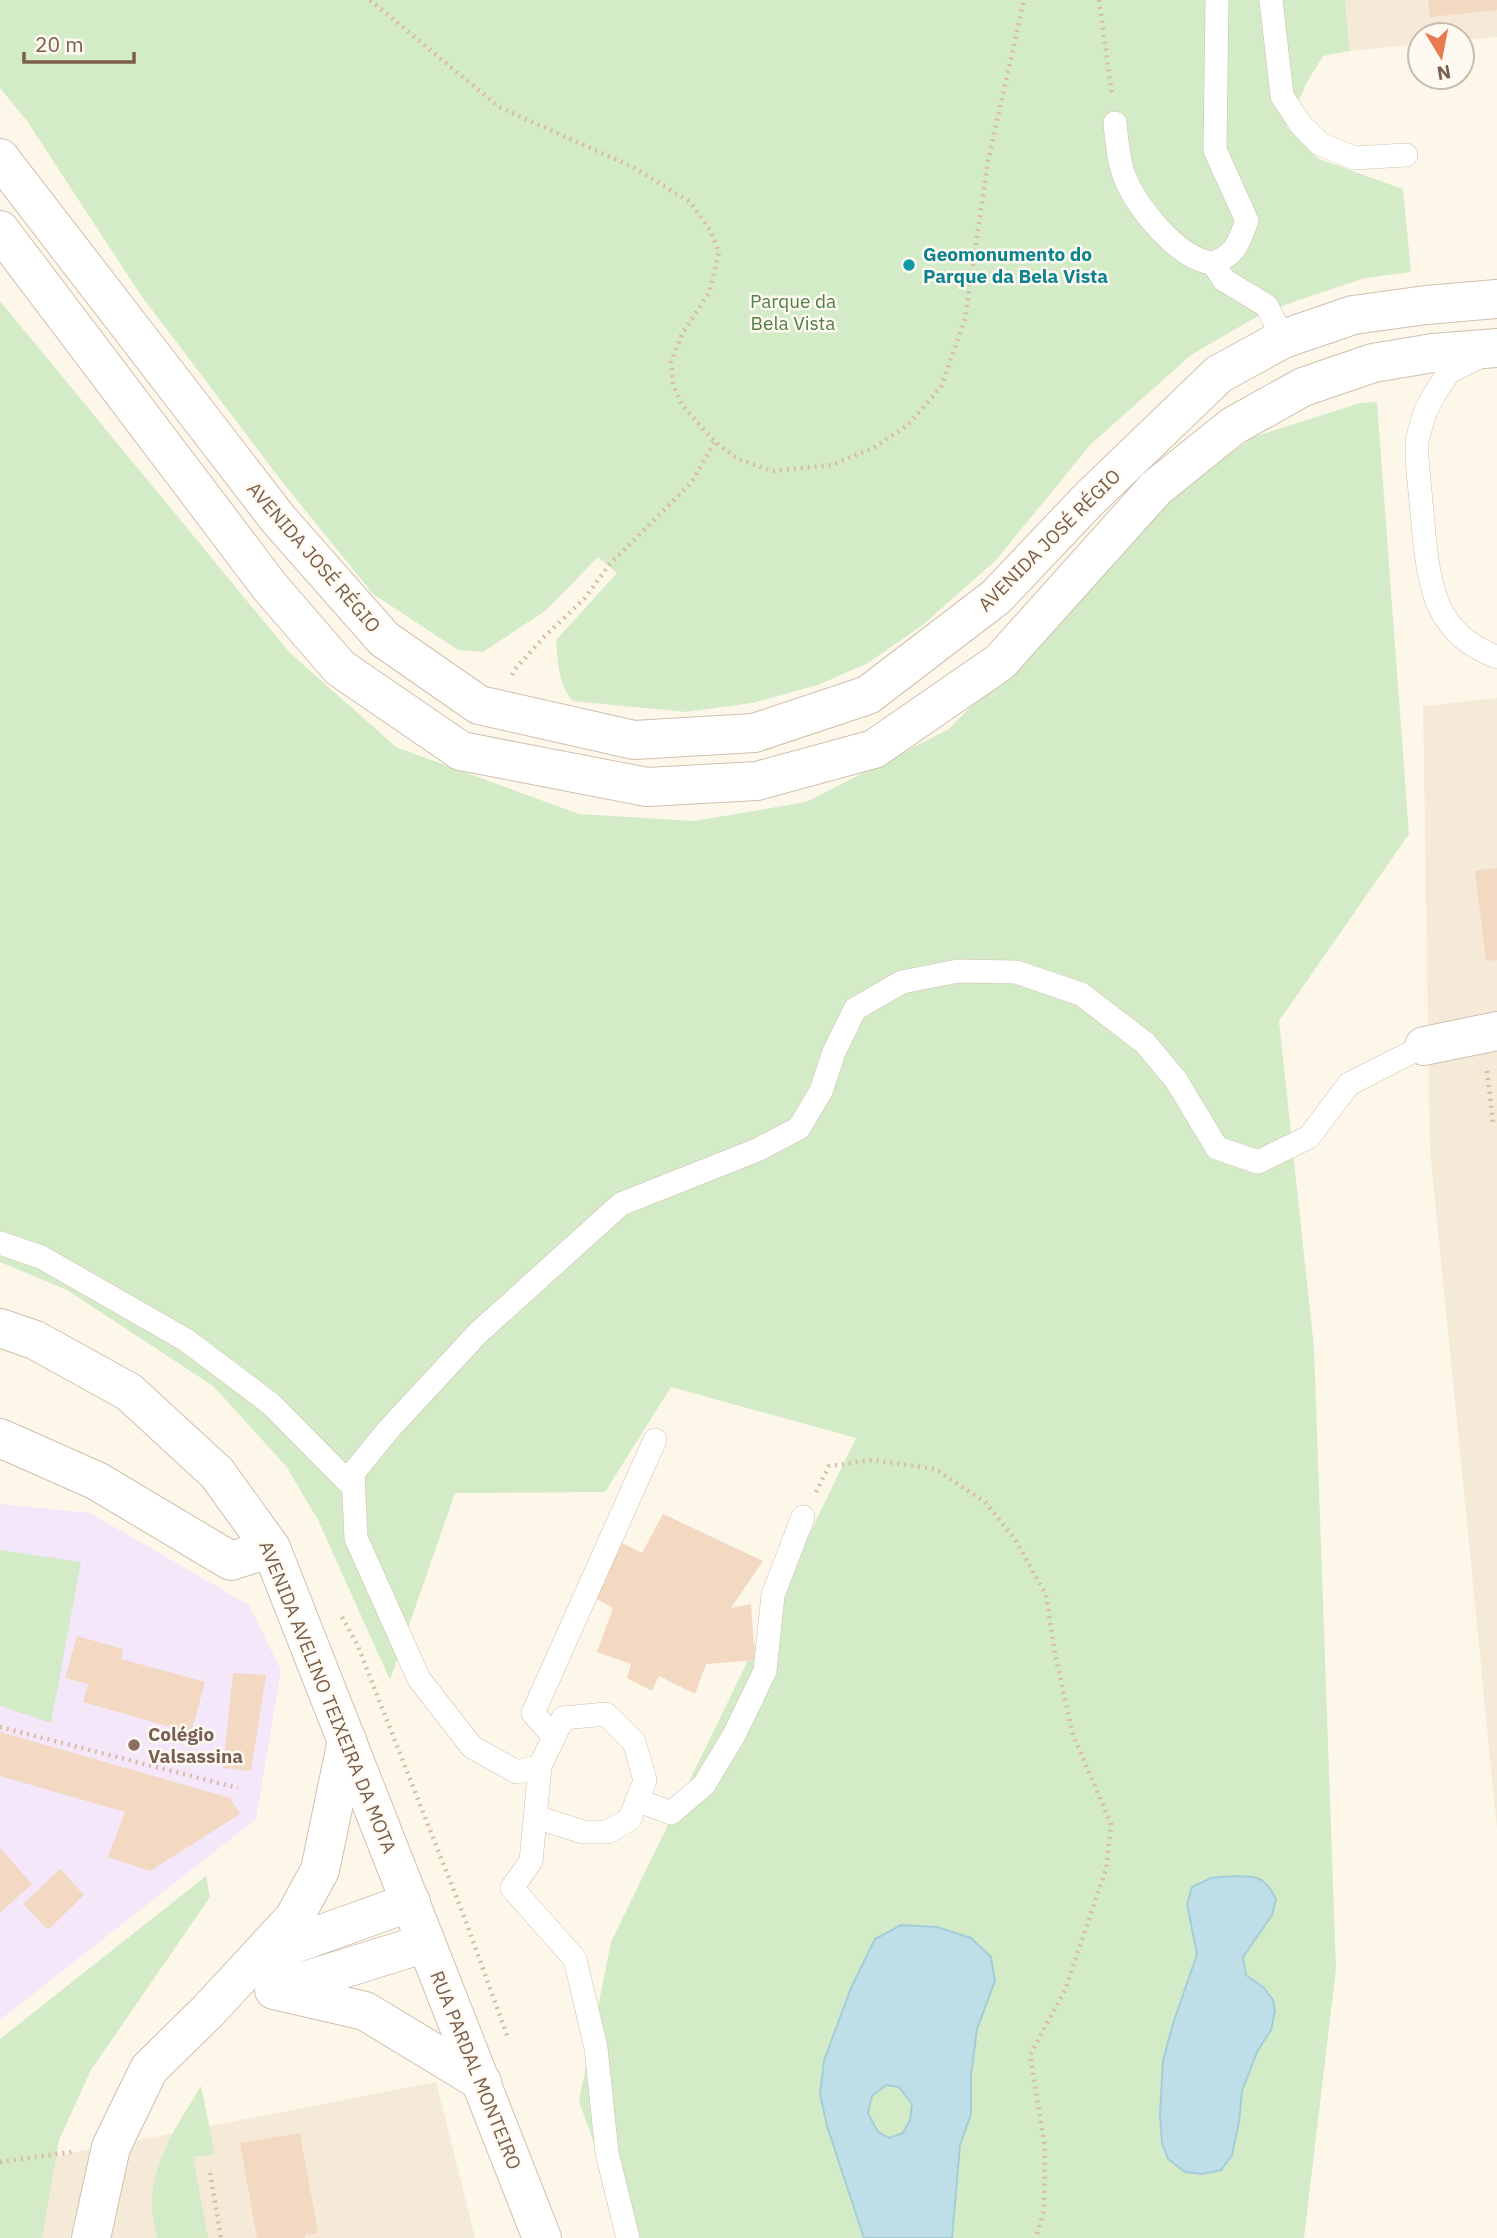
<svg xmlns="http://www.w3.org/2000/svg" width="1497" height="2238" font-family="'IBM Plex Sans',sans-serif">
	<rect width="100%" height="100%" fill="#fdf7ea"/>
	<path fill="#f5ead8" d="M1345 0H1497V37L1462 40V35H1420V44L1350 51Z
		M1497 698V1828L1430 1149 1423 706Z
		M436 2082 475 2238H0V2167Z"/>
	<path fill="#f4e7fa" d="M0 1504 90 1513 249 1605 281 1670 256 1819 0 2020Z"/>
	<path fill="#d4ebc8" d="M0 0H1345L1350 51 1323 56 1306 84 1287 127 1319 159 1403 189 1411 272 1365 278 1296 301 1260 315 1191 355 1091 444 996 560 924 624 868 663 818 685 752 703 685 712 573 701C558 685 558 661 556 640L617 573 598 557 545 611 483 652 458 650 373 594 280 479 140 294 27 121 0 88Z
		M0 301 290 653 396 747 579 814 694 821 806 802 949 729 1191 480 1254 437 1360 403 1377 402 1409 834 1279 1021 1314 1348 1336 1969 1304 2238H627L579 2101 611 1942 856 1438 671 1387 605 1492 455 1493 390 1680 318 1520 286 1466 213 1386 67 1290 0 1262Z
		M0 1550 81 1562 51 1723 0 1706Z
		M206 1876 210 1897 91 2070 59 2140 42 2238H0V2039Z
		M201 2086 215 2154 193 2157 208 2238H157C155 2226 151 2213 152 2200 153 2158 180 2121 201 2086Z"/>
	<path fill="#bedfe7" stroke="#a4cdd9" stroke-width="2" fill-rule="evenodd" d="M1233 1876C1256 1876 1265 1876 1276 1899L1272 1915 1243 1957 1246 1975 1264 1988 1273 2000 1275 2011 1271 2030 1257 2052 1242 2091 1239 2122 1232 2155 1221 2170 1203 2174 1185 2172 1168 2159 1162 2143 1160 2114 1163 2061 1172 2027 1197 1954 1187 1904 1192 1887 1211 1878Z
		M901 1925 937 1927 971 1938 991 1957 995 1981 977 2029 971 2075V2114L960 2145 952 2238H864L827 2126 820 2094 824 2061 851 1988 875 1939ZM886 2085 899 2087 912 2104 910 2120 903 2133 889 2138 878 2132 868 2113 872 2096Z"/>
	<path fill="#f3d8c2" d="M1428 0H1497V10L1430 17Z
		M1497 868V960L1486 961 1475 871Z
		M663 1514 763 1561 731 1608 751 1604 755 1660 706 1664 695 1694 659 1676 652 1691 627 1678 631 1664 597 1652 613 1608 595 1598 622 1543 642 1553Z
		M77 1636 123 1649 121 1659 205 1682 191 1733 83 1702 88 1684 65 1678Z
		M233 1673 266 1675 251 1771 223 1768Z
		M0 1732 230 1798 240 1814 150 1871 108 1857 125 1812 0 1776Z
		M0 1848 32 1884 0 1913Z
		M60 1869 84 1895 48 1930 23 1904Z
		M300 2133 318 2233 305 2235V2238H257L240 2143Z"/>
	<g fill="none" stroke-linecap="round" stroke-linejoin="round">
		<g stroke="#d0c0af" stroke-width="24">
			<path id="service" d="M1271 0 1282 96 1301 125 1320 144 1354 158 1406 155
				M1115 123C1117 141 1118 160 1125 178 1137 208 1179 260 1213 263L1224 280 1267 306 1283 339
				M1213 263C1237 254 1238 243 1247 221L1215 150 1217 0
				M1479 357 1449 372 1434 395 1425 412 1417 440V458C1419 484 1422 509 1424 535 1430 590 1437 635 1497 657
				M0 1243 41 1257 186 1340 271 1404 353 1487
				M554 1737 533 1713 655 1440
				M540 1766 517 1772 472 1747 419 1679 356 1538 353 1473 389 1429 478 1333 621 1204 757 1150 799 1128 821 1091 834 1052 855 1009 902 982 958 971 1016 972 1081 994 1145 1043 1176 1080 1217 1148 1258 1162 1309 1137 1349 1084 1424 1046
				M637 1800 671 1813 704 1785 734 1735 765 1671 773 1595 803 1517
				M536 1817 583 1832H608L630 1819 645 1780 634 1742 606 1714 563 1718 540 1766 531 1861 512 1888 575 1959 596 2048 607 2153 628 2238"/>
		</g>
		<g stroke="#d0c0af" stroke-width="40">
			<path id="minor" d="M1424 1046 1497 1031
				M0 1438 97 1481 231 1561 271 1548
				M263 1955 411 1902
				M274 1990 365 2011 482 2082
				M275 1990 426 1943
				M91 2238 111 2147 149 2069 209 2010 294 1918 320 1870 347 1740"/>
		</g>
		<g stroke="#d0c0af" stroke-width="40">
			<path id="tertiary" d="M0 158 279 520 384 639 479 705 634 740 754 733 868 695 996 597 1089 499 1219 374 1283 339 1353 315 1426 305 1497 299
				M0 230 270 587 340 668 461 751 647 787 757 781 874 749 1000 662 1156 488 1233 426 1303 387 1373 363 1433 353 1497 348
				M0 1328 35 1340 129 1392 217 1473 271 1548 542 2238"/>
		</g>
		<path stroke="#d8bca4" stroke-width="4.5" stroke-dasharray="2 5" stroke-linecap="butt" d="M370 0 499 107 633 167 690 202 710 230 719 252 709 293 683 332 671 362 673 385 682 405 715 442 738 459 772 471 832 465 873 448 908 425 941 387 965 319 988 161 1024 0
			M1099 0 1112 96
			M512 675 515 669 544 637 585 598 609 565 691 483 715 442
			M1487 1071 1493 1122 1497 1121
			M816 1492 829 1466 873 1460 935 1469 985 1502 1015 1539 1046 1595 1055 1654 1073 1735 1111 1824 1106 1869 1065 1990 1030 2055 1045 2147 1044 2210 1036 2238
			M342 1617 357 1644 465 1919 508 2038
			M0 1727 238 1788
			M0 2162 72 2152
			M210 2173 221 2238"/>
		<use href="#service" stroke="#fff" stroke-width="23"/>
		<use href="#minor" stroke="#fff" stroke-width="38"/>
		<use href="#tertiary" stroke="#fff" stroke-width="38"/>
	</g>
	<circle fill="#0f9aa8" stroke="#fffaf1" stroke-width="2.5" cx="909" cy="265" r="7"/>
	<circle fill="#8d6e63" stroke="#fffaf1" stroke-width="2.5" cx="134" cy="1745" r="7"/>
	<g text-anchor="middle" stroke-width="5" stroke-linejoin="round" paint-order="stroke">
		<g font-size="19" font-weight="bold" fill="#0d838f" stroke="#fffaf1" text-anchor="start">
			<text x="923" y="261">Geomonumento do<tspan x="923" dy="22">Parque da Bela Vista</tspan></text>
		</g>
		<g font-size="19" fill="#517f44" stroke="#fffaf1">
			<text x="793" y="308">Parque da<tspan x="793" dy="22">Bela Vista</tspan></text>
		</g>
		<g font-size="19" fill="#795f4c" stroke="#fffaf1">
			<text transform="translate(1049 540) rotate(-45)" y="7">AVENIDA JOSÉ RÉGIO</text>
			<text transform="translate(314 557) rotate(49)" y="7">AVENIDA JOSÉ RÉGIO</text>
			<text transform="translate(328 1697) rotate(68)" y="7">AVENIDA AVELINO TEIXEIRA DA MOTA</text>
			<text transform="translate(476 2070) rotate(68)" y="7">RUA PARDAL MONTEIRO</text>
		</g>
		<g font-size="19" font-weight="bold" fill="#785e54" stroke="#fffaf1" text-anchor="start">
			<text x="148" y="1741">Colégio<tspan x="148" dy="22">Valsassina</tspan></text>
		</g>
	</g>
	<g transform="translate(1441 56) rotate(170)"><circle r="33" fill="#fffaf1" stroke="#c9bcaf" stroke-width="2"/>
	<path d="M0-5L12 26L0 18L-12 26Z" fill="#e67b50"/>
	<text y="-10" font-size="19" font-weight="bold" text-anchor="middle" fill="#795f4c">N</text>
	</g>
	<path d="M24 52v10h110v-10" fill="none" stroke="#795f4c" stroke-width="3.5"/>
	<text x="35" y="52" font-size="21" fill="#795f4c" stroke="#fffaf1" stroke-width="5" paint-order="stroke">20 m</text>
</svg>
